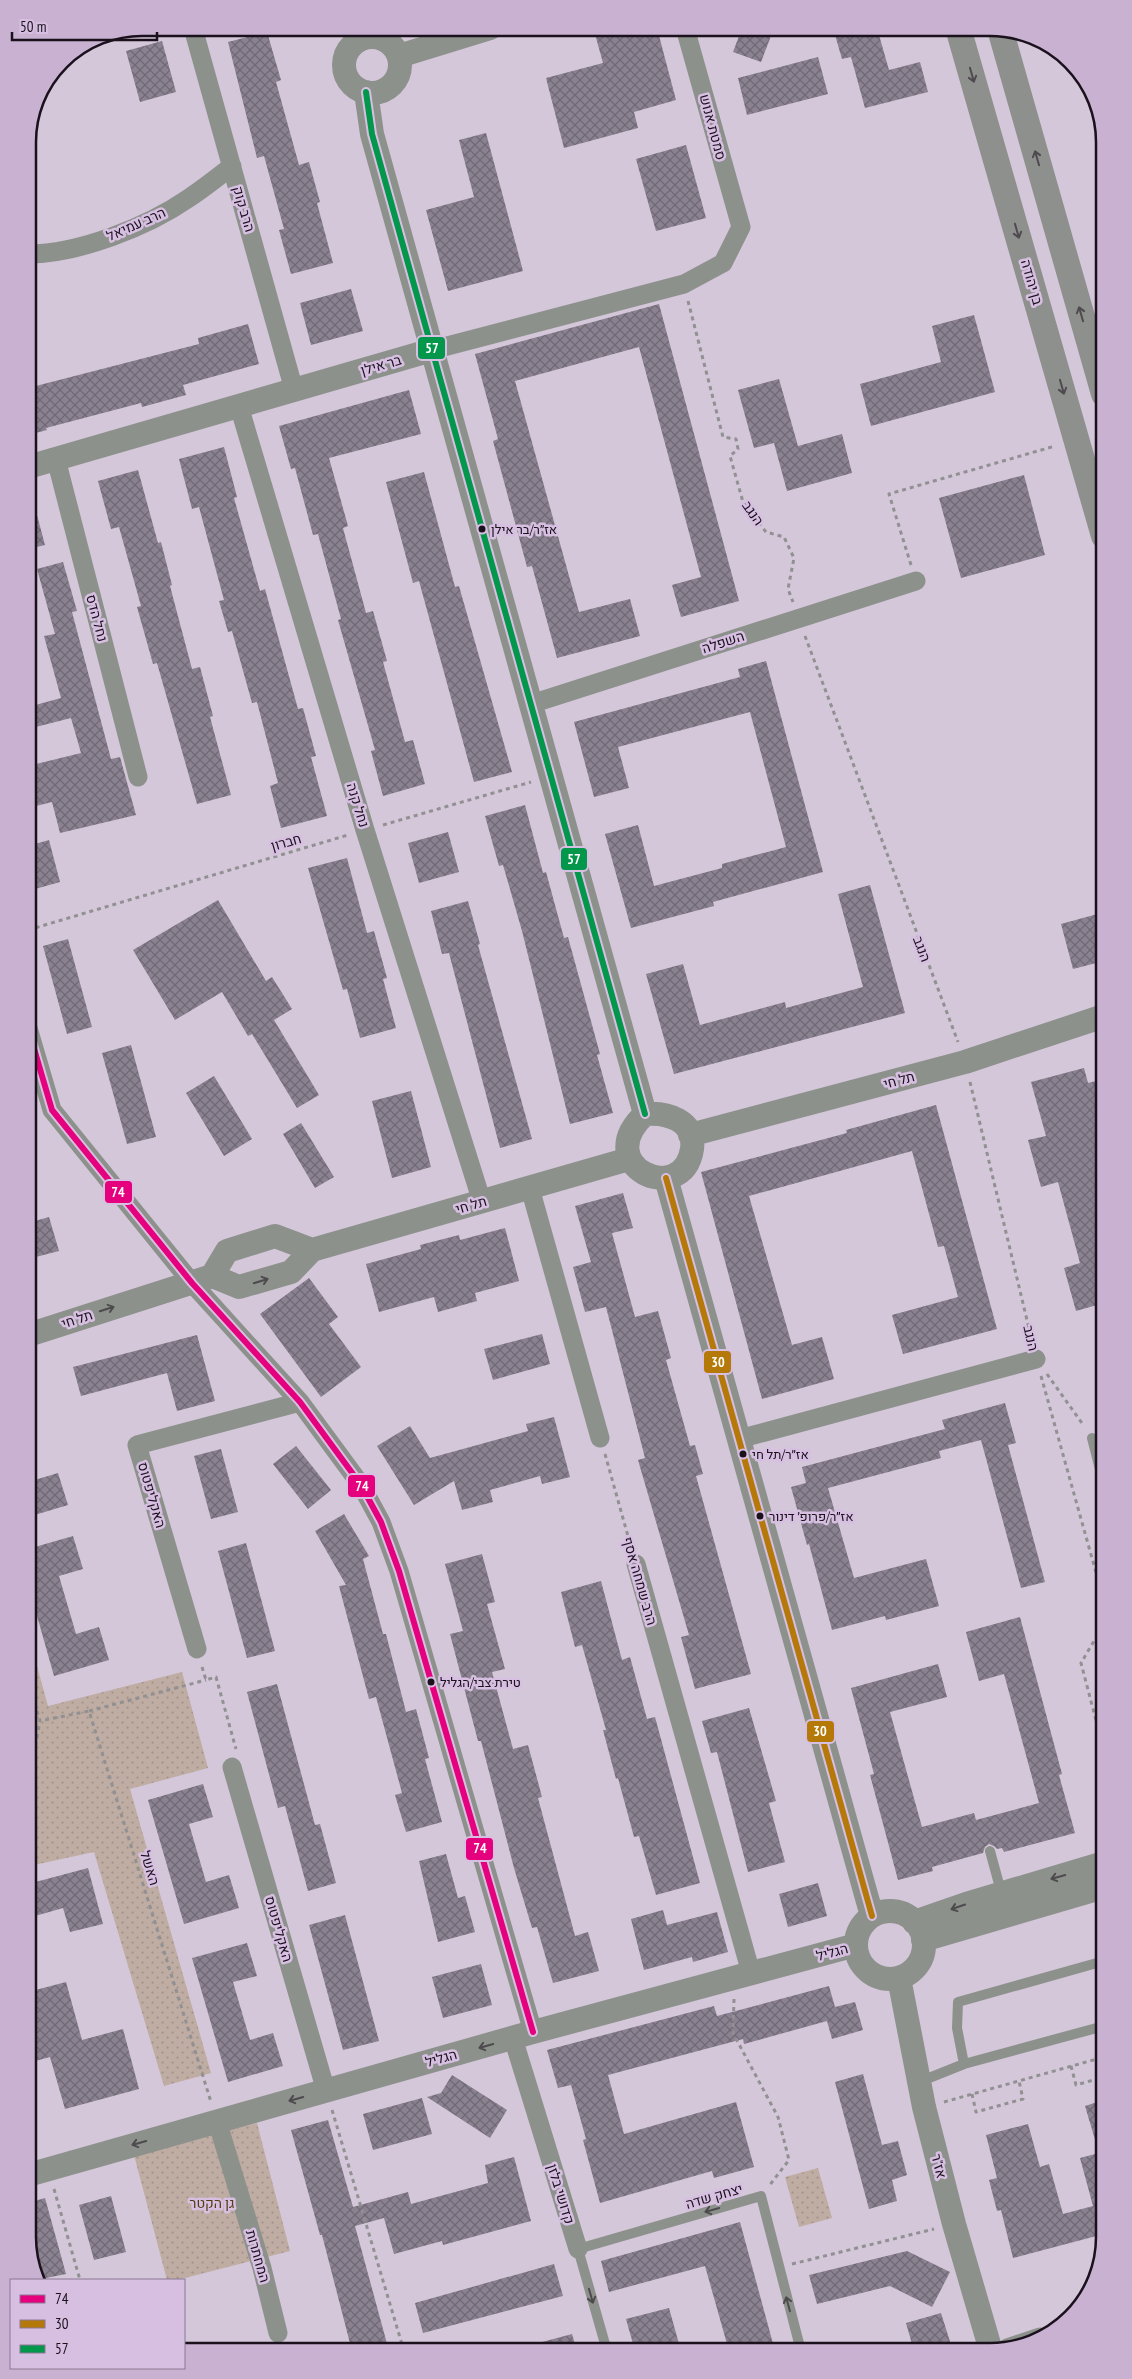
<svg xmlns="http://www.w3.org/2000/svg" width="1132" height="2379" font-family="'PT Sans Narrow',Heebo,sans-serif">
	<defs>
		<pattern id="park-dots" width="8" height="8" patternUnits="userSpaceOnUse" patternTransform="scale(1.25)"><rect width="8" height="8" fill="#bfaca2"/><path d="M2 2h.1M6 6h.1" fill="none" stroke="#a4938b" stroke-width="1.8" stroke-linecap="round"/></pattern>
		<pattern id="building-cross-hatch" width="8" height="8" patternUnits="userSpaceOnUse" patternTransform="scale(1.25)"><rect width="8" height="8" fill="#8a8290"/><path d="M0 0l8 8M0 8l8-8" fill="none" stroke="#706975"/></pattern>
	</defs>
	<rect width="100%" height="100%" fill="#d4c7d9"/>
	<path fill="url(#park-dots)" d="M28 1633 48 1706 182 1672 208 1768 130 1789 211 2073 164 2086 94 1852 34 1865 28 1844V1749L31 1748 28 1721Z
		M257 2123 290 2251 177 2280H167L134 2155Z
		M818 2168 832 2218 799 2227 785 2177Z"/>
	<path fill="url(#building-cross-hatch)" d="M619 28H657L676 100 634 112 638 128 564 148 546 78 603 63 595 34Z
		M742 28H774L761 62 733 52Z
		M833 28H877L889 70 920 62 928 92 865 108 851 57 842 59Z
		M267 32 281 80 276 82 299 165 309 162 320 202 317 203 333 263 291 274 279 230 284 229 264 156 257 158 228 42Z
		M162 41 176 92 140 102 126 51Z
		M818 57 828 94 747 115 738 78Z
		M486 133 523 271 448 291 426 210 474 197 459 140Z
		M686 145 706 218 656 231 636 159Z
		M351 289 363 331 311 345 300 303Z
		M659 304 739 601 681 617 672 585 701 577 639 347 515 381 579 612 630 599 640 636 557 658 532 566 527 567 493 441 498 439 475 354Z
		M974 315 995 392 871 426 860 384 941 362 932 326Z
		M248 324 259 364 183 385 186 395 142 407 141 403 46 428 47 430 28 435V388L199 344 198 338Z
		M779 379 798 446 842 434 852 473 787 491 774 443 754 448 738 390Z
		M409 390 421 434 329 458 348 526 343 528 366 613 373 611 387 661 383 662 405 742 413 740 425 784 383 796 371 751 375 750 338 620 341 619 318 534 313 535 295 468 291 469 279 426Z
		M224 447 237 497 234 498 260 591 265 589 298 709 303 708 316 756 311 757 327 816 281 828 270 786 278 783 257 702 252 703 232 631 228 632 219 601 224 600 199 507 192 509 179 459Z
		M138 470 158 543 161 542 172 585 170 586 192 669 200 667 213 716 210 717 231 795 197 804 157 663 153 664 137 607 141 606 119 527 111 529 98 481Z
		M424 472 455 587 459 586 512 772 474 782 419 581 413 583 386 482Z
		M1024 475 1045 555 961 578 939 498Z
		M33 500 45 545 28 549V501Z
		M63 562 77 611 72 612 111 759 120 757 136 815 60 833 52 802 28 808V766L81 753 71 718 28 729V707L61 698 44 636 55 634 37 569Z
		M766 661 823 872 713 902 714 906 631 928 605 834 638 825 654 886 722 868V864L786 847 750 712 618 747 629 788 594 797 574 722 740 677 738 669Z
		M525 805 543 873 546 872 564 938 568 937 600 1054 597 1055 613 1113 570 1124 522 931 503 865 499 866 485 816Z
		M448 832 459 872 419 883 408 843Z
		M49 840 60 882 28 891V846Z
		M347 858 367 933 374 931 387 978 383 979 396 1028 360 1038 347 989 343 990 308 868Z
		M870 885 905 1013 674 1074 646 974 683 964 700 1025 785 1002 786 1008 863 987 838 894Z
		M218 900 266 981 272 977 292 1009 274 1020 319 1095 297 1108 252 1034 248 1036 222 992 175 1020 133 950Z
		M468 901 480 944 478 945 532 1139 500 1148 449 953 442 954 431 911Z
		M1101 913 1104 927V961L1073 969 1061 924Z
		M68 939 92 1027 67 1034 43 946Z
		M131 1045 156 1137 127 1144 102 1053Z
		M1084 1068 1088 1083 1104 1079V1129L1100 1130 1104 1145V1303L1076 1311 1064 1268 1080 1263 1058 1182 1041 1187 1028 1140 1046 1136 1031 1082Z
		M214 1076 252 1139 224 1156 186 1093Z
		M411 1091 431 1167 392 1178 372 1101Z
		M936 1105 997 1329 903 1354 892 1315 958 1297 944 1246 938 1247 912 1151 749 1196 792 1345 822 1337 834 1379 762 1399 701 1172 847 1133 846 1130Z
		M301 1123 334 1177 315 1188 283 1134Z
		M623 1193 633 1228 612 1233 635 1317 658 1311 671 1358 666 1360 690 1446 695 1445 703 1474 696 1476 751 1674 695 1689 681 1637 689 1635 638 1460 645 1458 606 1307 585 1312 573 1267 591 1262 575 1206Z
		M49 1217 59 1251 28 1259V1223Z
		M505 1228 519 1281 475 1293 477 1301 438 1312 434 1297 379 1312 366 1264 421 1249 420 1245 459 1235 460 1240Z
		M309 1278 338 1317 329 1324 361 1367 321 1397 260 1314Z
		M542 1334 550 1364 493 1380 484 1349Z
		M197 1335 215 1401 177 1411 167 1373 81 1396 73 1367Z
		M1005 1403 1016 1443 1008 1445 1045 1582 1021 1588 981 1440 939 1451 941 1458 828 1488 854 1578 926 1559 939 1606 886 1620 885 1616 832 1630 809 1544 807 1545 791 1487 806 1483 802 1467 945 1429 942 1420Z
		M554 1417 570 1477 542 1484 540 1476 490 1490 493 1502 462 1510 454 1481 414 1505 377 1446 410 1426 430 1458 528 1431 526 1424Z
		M296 1446 331 1490 308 1509 273 1464Z
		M221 1449 238 1512 211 1519 194 1456Z
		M58 1473 68 1505 28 1517V1482Z
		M344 1514 369 1556 363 1559 383 1634H386L406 1712 416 1709 429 1758 425 1759 442 1822 406 1832 395 1795 402 1793 376 1697 369 1699 339 1586 346 1585 315 1531Z
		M73 1536 83 1569 59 1576 76 1634 99 1627 109 1660 54 1676 28 1584V1549Z
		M246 1543 275 1651 247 1658 218 1551Z
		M482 1554 495 1602 487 1604 505 1669 492 1672 513 1749 528 1745 542 1797 538 1798 575 1936 588 1932 599 1971 553 1983 537 1927 532 1928 514 1868 481 1741H478L450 1634 463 1631 445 1564Z
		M601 1581 622 1660 630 1657 647 1719 655 1717 700 1883 656 1895 639 1836 634 1837 618 1778 616 1779 603 1730H606L582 1645 575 1647 561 1592Z
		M1020 1617 1062 1774 1059 1775 1075 1833 1004 1852 1002 1848 997 1849 994 1846 989 1844 985 1847 983 1853 932 1867 933 1871 898 1880 870 1775 874 1774 851 1688 938 1664 947 1697 890 1712 922 1827 974 1813 976 1820 1039 1803 1004 1674 979 1681 966 1632Z
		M277 1684 315 1825 320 1824 336 1883 308 1891 285 1806 278 1808 247 1692Z
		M749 1708 776 1801 769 1803 785 1862 748 1872 717 1752 711 1753 702 1721Z
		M203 1784 213 1817 189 1824 206 1882 229 1875 239 1908 184 1924 148 1800Z
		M446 1854 458 1898 465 1896 475 1932 438 1942 419 1861Z
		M88 1868 103 1924 70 1932 63 1908 28 1918V1884Z
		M818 1883 827 1916 788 1927 779 1894Z
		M663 1910 667 1925 717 1912 728 1952 693 1962 692 1957 644 1970 631 1919Z
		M345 1915 379 2041 343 2050 309 1925Z
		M247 1943 257 1976 233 1982 250 2040 273 2033 283 2066 228 2082 192 1958Z
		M481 1964 492 2005 443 2018 432 1977Z
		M66 1982 82 2040 123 2029 139 2089 65 2109 50 2057 28 2063V1992Z
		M829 1986 835 2007 855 2002 863 2030 832 2039 827 2021 744 2044 743 2039 608 2075 624 2134 736 2102 754 2167 714 2178 712 2171 600 2203 583 2140 586 2139 571 2085 558 2088 547 2050 714 2006 717 2016Z
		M863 2074 882 2145 898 2141 907 2175 892 2180 897 2201 869 2209 835 2082Z
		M452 2075 507 2110 490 2138 427 2097 441 2093Z
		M422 2098 432 2134 373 2150 363 2114Z
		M1104 2100V2234L1013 2258 1001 2210 997 2211 989 2180 997 2178 986 2135 1028 2124 1040 2167 1049 2164 1063 2214 1093 2206 1080 2158 1099 2153 1085 2106Z
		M328 2120 353 2207 408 2192 411 2204 488 2183 485 2165 514 2157 531 2221 443 2245 442 2241 394 2254 384 2218 355 2226 389 2351H352L322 2235H320L291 2130Z
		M111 2196 126 2252 94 2260 79 2205Z
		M45 2198 66 2274 36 2280 28 2237V2203Z
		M740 2222 775 2351H729L705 2266 609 2292 601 2261Z
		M907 2251 950 2272 932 2307 890 2286 817 2304 809 2275Z
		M554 2264 563 2296 423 2333 415 2303Z
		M669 2308 681 2351H635L626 2319Z
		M941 2313 953 2351H914L906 2323Z
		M572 2334 577 2351H528L527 2346Z"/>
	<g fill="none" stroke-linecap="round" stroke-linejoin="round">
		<path stroke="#919092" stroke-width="3" stroke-dasharray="4 4" stroke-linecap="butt" d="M688 301 723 437 736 439 738 449 730 456 743 502 766 532 784 537 794 558 788 589 793 602
			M911 565 889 494 1055 446
			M805 636 958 1042
			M383 825 531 782
			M28 930 348 835
			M970 1082 1032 1341
			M1047 1374 1084 1426
			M1041 1376 1104 1601
			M605 1454 631 1547
			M202 1667 206 1680 216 1677 236 1749
			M28 1680 40 1721 89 1711 211 2102
			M89 1711 206 1680
			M1104 1751 1081 1663 1104 1624
			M28 1767 32 1765 40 1721
			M734 1999 733 2033 778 2117 789 2160 769 2186
			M1071 2066 1076 2085 1104 2077
			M972 2094 976 2112 1023 2099 1019 2081
			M944 2102 1104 2057
			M332 2110 404 2351
			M54 2189 80 2280
			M792 2264 934 2229"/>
		<path stroke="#8d918c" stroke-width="10" d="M1092 1438 1104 1485
			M990 1851 1002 1895
			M964 2064 957 2028 958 2002 1104 1961
			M919 2082 964 2064 1104 2026
			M607 2351 578 2249 761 2196 801 2351"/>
		<path stroke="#8d918c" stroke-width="19" d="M193 28 294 390
			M28 254C78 254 147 227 189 198 204 188 218 177 232 166
			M432 350 684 284 723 263 741 227 685 28
			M239 406 365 830 482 1202
			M56 459 138 777
			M531 704 916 581
			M28 1028 52 1110 192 1283 300 1402 361 1485 381 1522 399 1571 533 2032
			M530 1188 600 1438
			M739 1439 1036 1359
			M636 1564 751 1973
			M197 1649 137 1445 300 1402
			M232 1767 326 2091
			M513 2038 578 2249
			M217 2121 262 2268 278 2333
			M1007 2348 1040 2337"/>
		<path stroke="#8d918c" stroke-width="24" d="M344 65a28 28 0 1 1 56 0a28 28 0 1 1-56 0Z
			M399 56 490 28
			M366 92 372 134 645 1114
			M28 467 432 350
			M645 1114C666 1112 696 1120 692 1149 683 1208 589 1166 645 1114Z
			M690 1135 965 1062 1104 1016
			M666 1178 872 1916
			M212 1276 227 1251 275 1236 312 1250
			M28 1335 212 1276 239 1287 291 1272 312 1250 629 1159
			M856 1945a34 34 0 1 1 68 0a34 34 0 1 1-68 0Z
			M914 1922 966 1904 1104 1863
			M923 1940 1104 1887
			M899 1978 924 2107 954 2224 991 2351
			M28 2175 533 2032 856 1945"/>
		<path stroke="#8e908d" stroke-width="26" d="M958 28 1104 536
			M1000 29 1104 394"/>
		<g stroke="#d7bfe1" stroke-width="10">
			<path id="bus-1" d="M28 1028 52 1110 192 1283 300 1402 361 1485 381 1522 399 1571 533 2032"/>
		</g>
		<g stroke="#d7bfe1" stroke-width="10">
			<path id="bus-2" d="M666 1178 872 1916"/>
		</g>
		<g stroke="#d7bfe1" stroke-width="10">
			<path id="bus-3" d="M366 92 372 134 645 1114"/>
		</g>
		<use href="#bus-1" stroke="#e5007d" stroke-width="6"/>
		<use href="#bus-2" stroke="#b57909" stroke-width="6"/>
		<use href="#bus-3" stroke="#03974c" stroke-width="6"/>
	</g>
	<defs><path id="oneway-shaft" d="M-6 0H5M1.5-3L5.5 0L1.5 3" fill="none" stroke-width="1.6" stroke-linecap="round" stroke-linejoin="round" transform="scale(1.25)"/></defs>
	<g stroke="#4e4a4f">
		<use href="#oneway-shaft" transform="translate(972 75) rotate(74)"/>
		<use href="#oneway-shaft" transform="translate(1037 158) rotate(-106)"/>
		<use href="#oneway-shaft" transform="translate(1017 231) rotate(74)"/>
		<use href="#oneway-shaft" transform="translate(1081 314) rotate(-106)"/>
		<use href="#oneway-shaft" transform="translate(1062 387) rotate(74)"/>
	</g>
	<g stroke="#4e4b4f">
		<use href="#oneway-shaft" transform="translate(261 1281) rotate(-17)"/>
		<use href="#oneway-shaft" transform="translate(107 1309) rotate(-18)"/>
		<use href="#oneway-shaft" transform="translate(1058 1877) rotate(164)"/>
		<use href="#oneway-shaft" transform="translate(958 1907) rotate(161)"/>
		<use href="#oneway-shaft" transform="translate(486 2046) rotate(164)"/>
		<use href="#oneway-shaft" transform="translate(296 2099) rotate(164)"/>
		<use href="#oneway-shaft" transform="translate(139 2143) rotate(164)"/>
		<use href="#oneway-shaft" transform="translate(712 2210) rotate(164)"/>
		<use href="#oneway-shaft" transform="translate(591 2296) rotate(74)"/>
		<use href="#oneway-shaft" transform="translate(788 2304) rotate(-105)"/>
	</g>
	<g fill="#1a111d" stroke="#d7bfe1" stroke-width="2">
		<circle cx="482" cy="529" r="4.5"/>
		<circle cx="743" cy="1454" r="4.5"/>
		<circle cx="760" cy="1516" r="4.5"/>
		<circle cx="431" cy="1682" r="4.5"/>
	</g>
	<g text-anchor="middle" stroke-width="5" stroke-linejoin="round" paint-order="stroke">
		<g font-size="13" fill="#1a111d" stroke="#d7bfe1" text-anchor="start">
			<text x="491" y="534">אז״ר/בר אילן</text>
			<text x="752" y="1459">אז״ר/תל חי</text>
			<text x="769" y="1521">אז״ר/פרופ׳ דינור</text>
			<text x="440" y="1687">טירת צבי/הגליל</text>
		</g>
		<g font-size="14" fill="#1a111d" stroke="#d7bfe1">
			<text transform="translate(713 127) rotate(75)" y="5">סמטת אנוש</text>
			<text transform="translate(244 209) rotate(74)" y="5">הרב קוק</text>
			<text transform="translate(136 224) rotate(-24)" y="5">הרב עמיאל</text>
			<text transform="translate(1032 282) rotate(74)" y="5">בן יהודה</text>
			<text transform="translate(381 365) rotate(-16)" y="5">בר אילן</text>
			<text transform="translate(753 513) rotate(55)" y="5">הנגב</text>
			<text transform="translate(97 618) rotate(75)" y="5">נחל הדס</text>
			<text transform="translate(723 642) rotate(-18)" y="5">השפלה</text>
			<text transform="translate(358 805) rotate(73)" y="5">נחל קנה</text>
			<text transform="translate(286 842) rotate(-16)" y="5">חברון</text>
			<text transform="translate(922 949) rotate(69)" y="5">הנגב</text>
			<text transform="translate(899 1080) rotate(-15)" y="5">תל חי</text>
			<text transform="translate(471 1205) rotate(-16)" y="5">תל חי</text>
			<text transform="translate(77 1319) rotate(-18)" y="5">תל חי</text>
			<text transform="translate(1031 1338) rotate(77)" y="5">הנגב</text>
			<text transform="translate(152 1495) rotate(74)" y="5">האקליפטוס</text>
			<text transform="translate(640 1581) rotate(74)" y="5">הרב שמחה אסף</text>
			<text transform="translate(150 1868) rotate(73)" y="5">האשל</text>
			<text transform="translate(279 1929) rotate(74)" y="5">האקליפטוס</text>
			<text transform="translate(832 1952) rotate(-15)" y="5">הגליל</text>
			<text transform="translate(441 2058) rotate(-16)" y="5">הגליל</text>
			<text transform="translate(939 2166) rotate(76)" y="5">אז"ר</text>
			<text transform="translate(561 2194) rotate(73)" y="5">קדושי בלזן</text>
			<text transform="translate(714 2196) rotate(-16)" y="5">יצחק שדה</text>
			<text transform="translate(258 2256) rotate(74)" y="5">המחתרות</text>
		</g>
		<g font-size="14" fill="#553c11" stroke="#d7bfe1">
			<text x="212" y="2208">גן הקטר</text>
		</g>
	</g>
	<path d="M0 0H1132V2379H0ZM142 36H990A106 106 0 0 1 1096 142V2237A106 106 0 0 1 990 2343H142A106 106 0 0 1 36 2237V142A106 106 0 0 1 142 36Z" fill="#c8b1d1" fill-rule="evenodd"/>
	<path fill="none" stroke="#1a111d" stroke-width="2.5" d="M142 36H990A106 106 0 0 1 1096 142V2237A106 106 0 0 1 990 2343H142A106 106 0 0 1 36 2237V142A106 106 0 0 1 142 36Z"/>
	<g stroke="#d7bfe1" stroke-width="2">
		<rect x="417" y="336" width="29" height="24" rx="5" fill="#03974c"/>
		<rect x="560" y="847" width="28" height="24" rx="5" fill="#03974c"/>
		<rect x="104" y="1180" width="29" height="24" rx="5" fill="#e5007d"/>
		<rect x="703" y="1350" width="29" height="24" rx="5" fill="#b57909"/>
		<rect x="347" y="1474" width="29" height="24" rx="5" fill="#e5007d"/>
		<rect x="806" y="1720" width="29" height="23" rx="5" fill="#b57909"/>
		<rect x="465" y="1837" width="29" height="24" rx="5" fill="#e5007d"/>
	</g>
	<g font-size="14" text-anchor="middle" font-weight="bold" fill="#fff">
		<text x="432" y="353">57</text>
		<text x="574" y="864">57</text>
		<text x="118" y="1197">74</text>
		<text x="718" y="1367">30</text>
		<text x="362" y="1491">74</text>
		<text x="820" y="1736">30</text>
		<text x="480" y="1853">74</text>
	</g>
	<rect x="10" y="2279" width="175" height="90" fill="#d7bfe1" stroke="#8b7993"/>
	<rect x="20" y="2295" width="25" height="8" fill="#e5007d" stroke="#8b7993"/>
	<text x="55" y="2304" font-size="15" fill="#1a111d">74</text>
	<rect x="20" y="2320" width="25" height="8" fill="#b57909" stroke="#8b7993"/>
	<text x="55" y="2329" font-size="15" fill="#1a111d">30</text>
	<rect x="20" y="2345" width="25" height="8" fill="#03974c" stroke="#8b7993"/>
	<text x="55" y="2354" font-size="15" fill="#1a111d">57</text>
	<path d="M12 32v8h145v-8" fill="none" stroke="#1a111d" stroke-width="2.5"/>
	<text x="20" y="32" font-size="15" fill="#1a111d" stroke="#d7bfe1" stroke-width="4" paint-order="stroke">50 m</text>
</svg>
